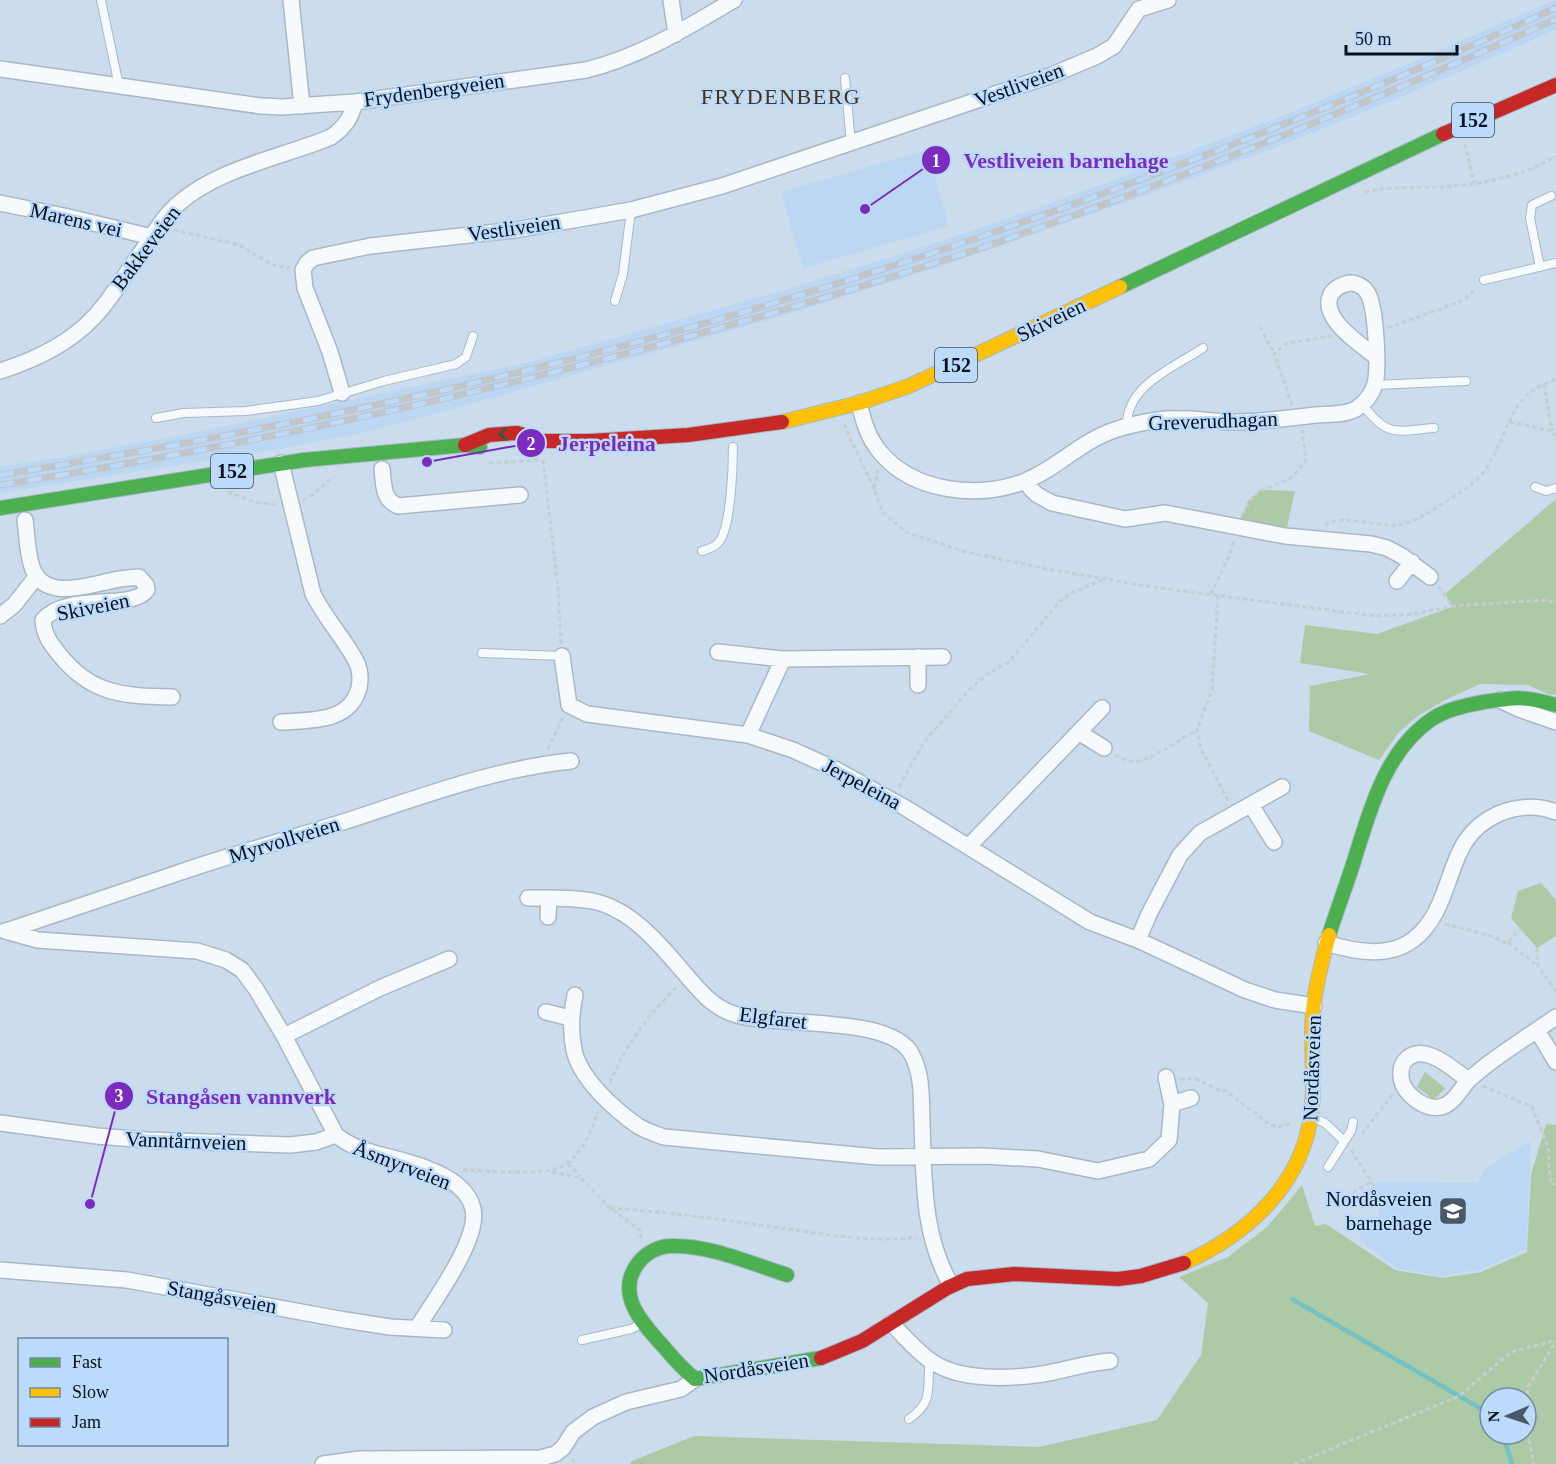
<svg xmlns="http://www.w3.org/2000/svg" width="1556" height="1464" font-family="'Times New Roman',serif">
	<rect width="100%" height="100%" fill="#cbdced"/>
	<path fill="#bcd7f4" d="M1554 0H1556V29L1542 36 1408 94 1298 139 1166 188 951 263 782 316 442 412 357 434 279 449 0 493V466L58 458 192 433 526 363 777 292 942 241 1095 187 1287 114 1398 68Z
		M927 150 949 226 803 268 781 192Z
		M1531 1142 1526 1249 1481 1269 1442 1276 1397 1269 1361 1241 1355 1218 1379 1216V1200L1369 1188 1378 1182 1478 1183 1484 1170 1526 1143Z"/>
	<path fill="#accaa6" fill-rule="evenodd" d="M1260 490 1295 491 1285 536 1237 527 1248 501Z
		M1556 499V694L1550 695 1528 685 1480 684 1445 700 1418 716 1399 732 1379 760 1309 731 1310 686 1370 674 1300 663 1305 625 1377 634 1452 607 1445 594Z
		M1541 883 1556 900V936L1537 948 1511 918 1518 891Z
		M1425 1072 1445 1088 1434 1100 1417 1087Z
		M1546 1124 1556 1125V1464H630L632 1461 694 1436 1039 1447 1157 1420 1201 1355 1208 1303 1179 1277 1228 1257 1267 1227 1302 1185 1315 1226 1326 1224 1395 1270 1443 1278 1481 1272 1527 1252 1531 1175ZM1490 1398H1526V1434H1490Z"/>
	<g fill="none" stroke-linecap="round" stroke-linejoin="round">
		<path stroke="#75c1c3" stroke-width="4.5" d="M1292 1299 1490 1414
			M1503 1434 1512 1464"/>
		<g stroke="#a9b8c7" stroke-width="10">
			<path id="lane" d="M101 0 119 86
				M845 78 851 144
				M1540 267 1530 218 1532 205 1551 196
				M1484 280 1556 263
				M615 301 623 274 631 210
				M1375 385 1466 381
				M1362 404C1388 438 1395 431 1434 428
				M156 418 184 413 246 411 318 401 384 381 456 364 466 357 473 336
				M1127 426C1126 385 1175 367 1203 348
				M1535 487 1546 491 1556 488
				M702 551C707 549 714 548 718 543 731 530 733 466 733 447
				M482 653 562 656
				M1312 1117 1325 1123 1344 1141
				M1328 1167 1351 1131 1353 1122
				M582 1340 631 1329 641 1324
				M909 1419C935 1401 926 1388 930 1361"/>
		</g>
		<g stroke="#a9b8c7" stroke-width="18">
			<path id="street" d="M291 0 302 106
				M671 0 676 34
				M0 69 261 106 282 107 355 102 586 70C640 57 686 28 734 0
				M0 203 64 216 152 237
				M0 371C35 360 69 344 94 317 111 300 127 271 142 251 153 235 163 217 178 204 216 169 283 157 331 137 345 127 351 118 355 102
				M342 393 330 352 305 288 303 270 307 263 313 258 370 246 515 230 631 210 722 186 1052 75 1097 56 1114 46 1139 9 1168 0
				M859 403C863 420 868 438 880 452 913 492 977 499 1023 482 1047 473 1067 455 1089 442 1110 429 1133 424 1158 420 1184 416 1208 422 1235 422 1261 422 1289 418 1316 415 1329 414 1345 415 1356 409 1365 403 1372 394 1375 384 1379 368 1376 308 1368 294 1365 287 1357 283 1350 283 1343 284 1335 288 1331 294 1319 318 1360 344 1375 356
				M281 463 313 594C325 618 343 637 356 661 360 669 361 678 359 688 350 723 310 720 281 722
				M382 469C384 484 382 499 398 506L520 495
				M1025 482 1036 494 1052 503 1125 519 1165 513 1285 536 1371 544 1387 548 1402 556 1430 577
				M25 520C27 535 27 552 32 567 44 603 91 584 115 580 123 578 131 578 139 577L146 585 147 590C132 611 66 592 43 620 44 635 50 643 59 654 91 695 124 696 172 697
				M1397 581 1412 562
				M0 616 14 605 37 576
				M718 652 783 659 943 657
				M562 656 569 705 587 714 748 735 793 750 833 768 904 807 1090 922 1138 940 1245 990 1275 1000 1314 1006
				M918 685V657
				M1500 700 1519 709 1556 722
				M1080 733 1104 748
				M748 735 783 659
				M1251 805 1274 842
				M969 846 1102 708
				M528 898C549 898 572 897 592 901 629 908 657 941 680 968 695 985 709 1005 731 1013 772 1029 891 1013 912 1055 923 1076 921 1099 922 1122 924 1178 922 1235 951 1285
				M548 917 549 898
				M5 931 38 940 197 951 226 960 242 970 256 989 284 1036 336 1135C357 1152 380 1154 404 1161 429 1168 467 1181 473 1209 480 1239 433 1302 417 1328
				M6 931C63 912 121 892 178 873 232 854 288 840 343 822 418 798 492 769 571 761
				M1138 940 1149 914 1180 855 1200 833 1282 787
				M1326 943C1377 959 1417 957 1440 903 1456 866 1457 833 1498 814 1516 806 1537 805 1556 812
				M575 995C571 1014 570 1031 574 1050 580 1079 615 1110 638 1126 646 1131 656 1134 664 1137L878 1157 983 1156 1038 1159 1098 1171 1149 1159 1169 1140 1172 1104 1166 1077
				M546 1012 570 1018
				M1537 1030 1556 1017
				M284 1036 380 988 449 959
				M1468 1080C1453 1069 1421 1039 1404 1062 1400 1068 1400 1078 1403 1085 1409 1097 1426 1110 1440 1107 1454 1105 1461 1087 1470 1079 1490 1060 1515 1045 1537 1030L1556 1062
				M1172 1104 1191 1098
				M0 1123 97 1136 147 1140 290 1145 316 1142 336 1135
				M0 1270 127 1280 345 1320 390 1327 444 1330
				M891 1323C904 1336 916 1351 931 1361 959 1381 1010 1379 1043 1374 1065 1370 1087 1363 1110 1361
				M323 1464 360 1459 541 1458 555 1454 563 1448 573 1432 593 1417 626 1402 681 1389 695 1379"/>
		</g>
		<g stroke="#a9b8c7" stroke-width="16">
			<path id="fast" d="M1120 287 1443 134
				M0 508 304 460 465 445 480 447
				M1329 935C1337 910 1346 886 1354 861 1370 810 1385 751 1432 719 1447 709 1466 705 1484 702 1517 697 1523 696 1556 705
				M787 1275C750 1263 710 1245 671 1246 659 1246 646 1253 639 1262 614 1293 642 1323 663 1346 673 1358 683 1369 695 1379L821 1358"/>
		</g>
		<g stroke="#a9b8c7" stroke-width="16">
			<path id="slow" d="M782 422 859 403 909 386 1120 287
				M1184 1263C1249 1234 1305 1182 1312 1108 1315 1076 1310 1044 1313 1012 1315 986 1322 960 1329 935"/>
		</g>
		<g stroke="#a9b8c7" stroke-width="16">
			<path id="jam" d="M1443 134 1556 85
				M465 445 489 435 502 434 517 433 543 441H590L688 435 782 422
				M821 1358 862 1341 947 1288 967 1279 1014 1274 1118 1279 1141 1276 1184 1263"/>
		</g>
		<path stroke="#c8cdd2" stroke-width="3" stroke-dasharray="4.5 3" stroke-linecap="butt" d="M1465 144 1474 183
			M1365 192C1390 186 1415 188 1440 187 1478 185 1523 177 1556 156
			M174 230 239 245 273 265 289 268
			M1260 327 1274 353
			M1388 328 1464 300 1476 288
			M1544 384 1552 431
			M1292 405 1274 353 1288 343 1332 336
			M1510 422 1552 431 1556 437
			M844 424 874 489
			M543 460 558 588 561 644
			M489 463 539 460
			M878 469 874 490 883 513 906 532 962 551 1042 568 1152 587 1336 611 1376 616 1414 614 1452 606
			M228 492 255 502 276 505
			M303 500 312 495 334 477
			M1243 514C1254 486 1267 491 1290 478 1296 474 1301 466 1306 460L1302 430
			M1325 525C1340 513 1377 527 1397 525 1414 523 1435 509 1450 499 1462 492 1473 484 1482 474 1502 449 1506 411 1532 391 1539 386 1548 383 1556 379
			M1439 587 1452 606 1547 600 1556 604
			M1211 594 1230 554 1234 540
			M1218 596 1212 690 1197 730 1201 749 1229 802
			M548 749 563 717
			M1115 755C1121 758 1126 761 1133 762 1149 762 1182 738 1197 730
			M899 787 924 742 969 690 986 675 1009 662 1059 602 1069 594 1102 580
			M1445 924 1488 935 1507 943 1520 929
			M1508 943 1538 966
			M1537 948 1538 966 1556 991
			M1180 1079C1207 1076 1207 1090 1226 1091L1269 1124 1278 1127 1293 1123
			M610 1083C627 1042 647 1018 677 986
			M1483 1086 1532 1107 1548 1147 1550 1180 1556 1184
			M1362 1134 1393 1094
			M1351 1150 1374 1186
			M568 1164 580 1176
			M463 1170C488 1170 549 1178 568 1163 584 1150 592 1130 598 1112
			M552 1172 581 1178 610 1208 640 1230 641 1238
			M1353 1192 1371 1182
			M610 1208C663 1212 714 1218 766 1226 816 1232 868 1244 917 1237
			M1526 1402 1528 1387 1556 1341
			M1526 1425 1534 1464
			M572 1459 577 1464
			M1294 1464 1459 1396 1511 1352 1556 1340"/>
		<use href="#lane" stroke="#f7fafc" stroke-width="8"/>
		<use href="#street" stroke="#f7fafc" stroke-width="15"/>
		<use href="#fast" stroke="#4caf50" stroke-width="14"/>
		<use href="#slow" stroke="#ffc107" stroke-width="14"/>
		<use href="#jam" stroke="#c62828" stroke-width="14"/>
		<g stroke="#c1c6cb" stroke-width="7">
			<path id="rail" d="M0 475C243 436 484 387 720 319 1006 236 1285 131 1556 8
				M0 485C332 432 659 355 978 249 1175 182 1367 104 1556 19"/>
		</g>
		<use href="#rail" stroke="#bcdbfc" stroke-width="4.5" stroke-dasharray="14" stroke-linecap="butt"/>
	</g>
	<defs><path id="oneway-chevron" d="M-2-3.5L2.5 0L-2 3.5" fill="none" stroke-width="1.6" stroke-linecap="round" stroke-linejoin="round" transform="scale(1.5)"/></defs>
	<use stroke="#286036" href="#oneway-chevron" transform="translate(503 434) rotate(176)"/>
	<defs>
		<g id="school-square" transform="scale(1.5)"><rect x="-9" y="-9" width="18" height="18" rx="4" fill="#495766" stroke="#bcdbfc"/><path d="M0-5L7-2L0 1L-7-2ZM-4 1L0 2.5L4 1V4Q0 6-4 4Z" fill="#fff"/></g>
	</defs>
	<g fill-rule="evenodd">
		<use href="#school-square" x="1453" y="1211"/>
	</g>
	<g text-anchor="middle" stroke-width="5" stroke-linejoin="round" paint-order="stroke">
		<g fill="#bcdbfc" stroke="#3a4d60" stroke-width="1.5">
			<rect x="1452" y="103" width="42" height="34" rx="4.5"/>
			<rect x="935" y="348" width="42" height="34" rx="4.5"/>
			<rect x="211" y="454" width="42" height="34" rx="4.5"/>
		</g>
		<g font-size="20" font-weight="bold" fill="#03101d">
			<text x="1473" y="127">152</text>
			<text x="956" y="372">152</text>
			<text x="232" y="478">152</text>
		</g>
		<g font-size="21" fill="#03101d" stroke="#bcdbfc">
			<text transform="translate(1019 85) rotate(-20)" y="7">Vestliveien</text>
			<text transform="translate(434 90) rotate(-8)" y="7">Frydenbergveien</text>
			<text transform="translate(76 220) rotate(13)" y="7">Marens vei</text>
			<text transform="translate(514 228) rotate(-8)" y="7">Vestliveien</text>
			<text transform="translate(146 248) rotate(-53)" y="7">Bakkeveien</text>
			<text transform="translate(1051 320) rotate(-26)" y="7">Skiveien</text>
			<text transform="translate(1213 421) rotate(-2)" y="7">Greverudhagan</text>
			<text transform="translate(93 607) rotate(-11)" y="7">Skiveien</text>
			<text transform="translate(862 784) rotate(28)" y="7">Jerpeleina</text>
			<text transform="translate(284 840) rotate(-17)" y="7">Myrvollveien</text>
			<text transform="translate(773 1018) rotate(7)" y="7">Elgfaret</text>
			<text transform="translate(1312 1068) rotate(-88)" y="7">Nordåsveien</text>
			<text transform="translate(186 1141) rotate(2)" y="7">Vanntårnveien</text>
			<text transform="translate(402 1165) rotate(21)" y="7">Åsmyrveien</text>
			<text transform="translate(222 1297) rotate(10)" y="7">Stangåsveien</text>
			<text transform="translate(756 1368) rotate(-9)" y="7">Nordåsveien</text>
		</g>
		<g font-size="21" fill="#03101d" stroke="#bcdbfc" text-anchor="end">
			<text x="1432" y="1206">Nordåsveien<tspan x="1432" dy="24">barnehage</tspan></text>
		</g>
		<g font-size="22" letter-spacing="1.5" fill="#4b3110" stroke="#bcdbfc">
			<text x="781" y="104">FRYDENBERG</text>
		</g>
	</g>
	<path fill="none" stroke="#7b2cbf" stroke-width="2" d="M865 209L936 160M427 462L531 443M90 1204L119 1096"/>
	<g fill="#7b2cbf" stroke="#bcdbfc" stroke-width="2">
		<circle cx="865" cy="209" r="6"/>
		<circle cx="427" cy="462" r="6"/>
		<circle cx="90" cy="1204" r="6"/>
		<circle cx="936" cy="160" r="15"/>
		<circle cx="531" cy="443" r="15"/>
		<circle cx="119" cy="1096" r="15"/>
	</g>
	<g font-size="18" text-anchor="middle" font-weight="bold" fill="#fff">
		<text x="936" y="167">1</text>
		<text x="531" y="450">2</text>
		<text x="119" y="1102">3</text>
	</g>
	<g font-size="22" text-anchor="middle" font-weight="bold" fill="#7b2cbf" stroke="#bcdbfc" stroke-width="5" stroke-linejoin="round" paint-order="stroke">
		<text x="1066" y="168">Vestliveien barnehage</text>
		<text x="607" y="451">Jerpeleina</text>
		<text x="241" y="1104">Stangåsen vannverk</text>
	</g>
	<rect x="18" y="1338" width="210" height="108" fill="#bcdbfc" stroke="#728aa3" stroke-width="1.5"/>
	<rect x="30" y="1358" width="30" height="9" fill="#4caf50" stroke="#728aa3" stroke-width="1.5"/>
	<text x="72" y="1368" font-size="18" fill="#03101d">Fast</text>
	<rect x="30" y="1388" width="30" height="9" fill="#ffc107" stroke="#728aa3" stroke-width="1.5"/>
	<text x="72" y="1398" font-size="18" fill="#03101d">Slow</text>
	<rect x="30" y="1418" width="30" height="9" fill="#c62828" stroke="#728aa3" stroke-width="1.5"/>
	<text x="72" y="1428" font-size="18" fill="#03101d">Jam</text>
	<g transform="translate(1508 1416) rotate(268)"><circle r="28" fill="#bcdbfc" stroke="#728aa3" stroke-width="1.5"/>
	<path d="M0-4.5L10 22L0 15L-10 22Z" fill="#495766"/>
	<text y="-9" font-size="16" font-weight="bold" text-anchor="middle" fill="#03101d">N</text>
	</g>
	<path d="M1346 45v9h111v-9" fill="none" stroke="#03101d" stroke-width="3"/>
	<text x="1355" y="45" font-size="18" fill="#03101d" stroke="#bcdbfc" stroke-width="4.5" paint-order="stroke">50 m</text>
</svg>
